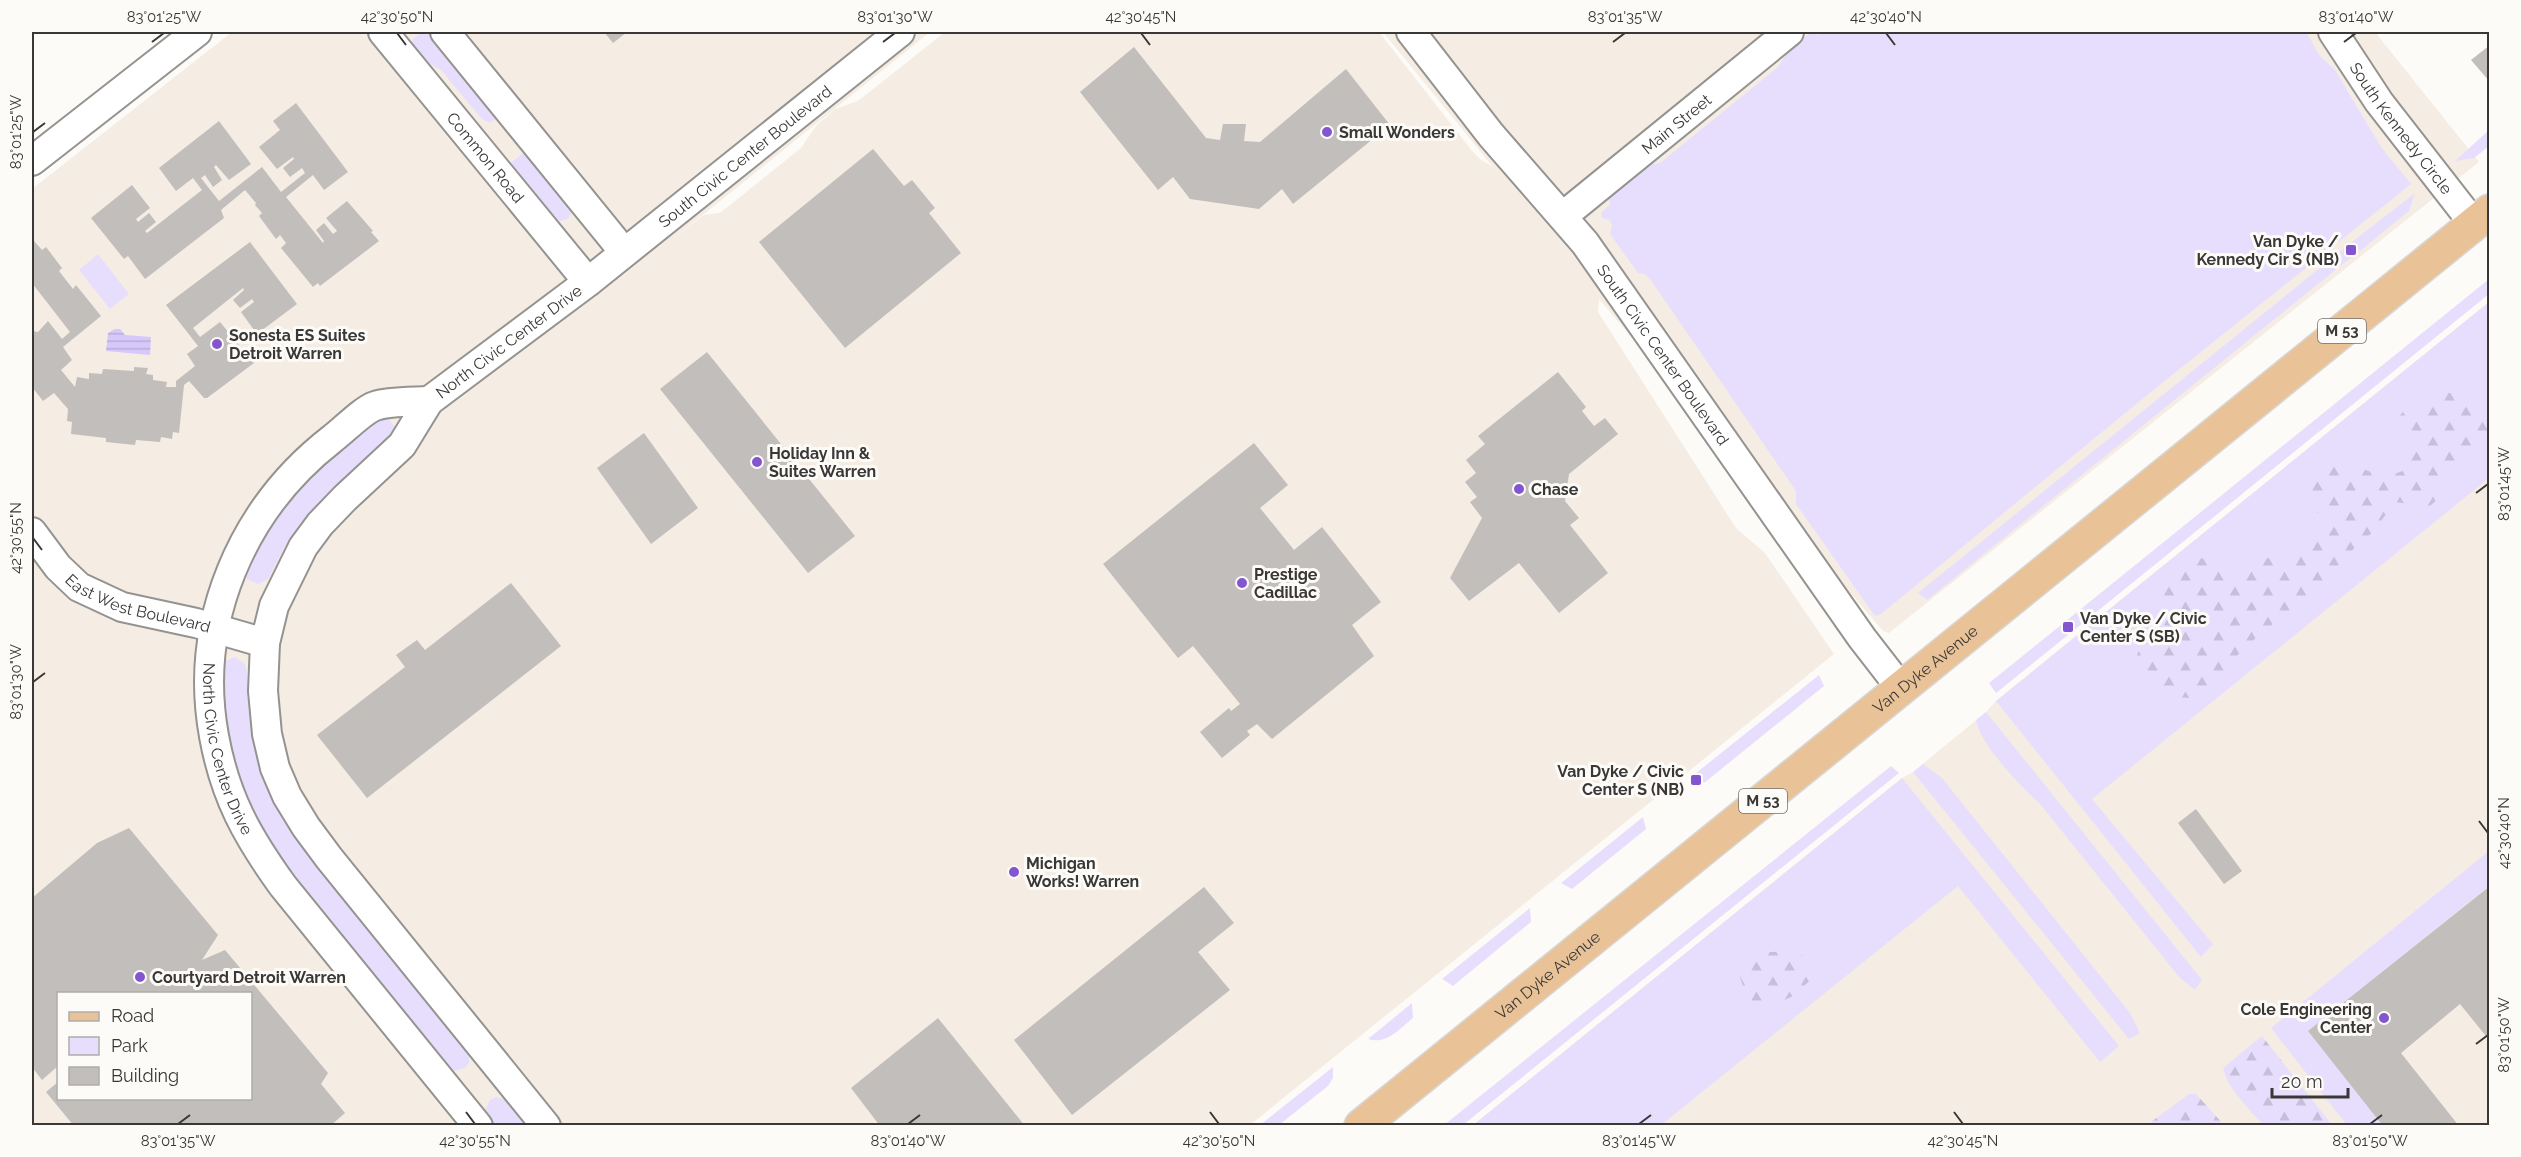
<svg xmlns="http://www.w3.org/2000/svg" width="2521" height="1157" font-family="Raleway,sans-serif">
	<defs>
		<pattern id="forest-firs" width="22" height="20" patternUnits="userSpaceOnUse" patternTransform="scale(1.5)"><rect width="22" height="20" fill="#e7defe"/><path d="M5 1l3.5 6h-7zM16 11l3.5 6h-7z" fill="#c7bfda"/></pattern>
		<pattern id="water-rules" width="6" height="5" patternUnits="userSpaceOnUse" patternTransform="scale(1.5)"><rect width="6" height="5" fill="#d6c8fa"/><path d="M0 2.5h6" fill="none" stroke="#b8add7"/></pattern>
	</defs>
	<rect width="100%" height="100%" fill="#fdfbf8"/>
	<path fill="#f5ece4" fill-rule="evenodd" d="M232 32H360L368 41 361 32H930L663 247 704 215 720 213 801 148 816 126 835 109 858 101 945 32H1379L1473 152 1480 159 1493 167 1383 32H2375L2479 162 1889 633 1883 631 1599 299 1598 312 1736 528 1765 553 1834 654 1250 1125 32 1126V189ZM58 994H250V1098H58Z
		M2489 302V1125L1472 1126 1902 778 1913 772 1986 712 1996 701Z"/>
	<path fill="#e7defe" d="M422 32 433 34 497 118 490 123 482 119 441 70 419 57 411 45 413 39Z
		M1823 32H2306L2320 56 2335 70 2381 147 2411 184 2147 395 1881 614 1875 616 1796 504V491L1650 279 1645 274 1638 273 1610 234 1612 225 1609 220 1602 218 1601 213 1610 204 1608 196 1648 165 1660 163 1778 67 1789 50 1810 33 1818 35Z
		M2489 130V146L2474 158 2455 161Z
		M522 154H528L573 209 568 219 556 222 511 168 512 162Z
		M2415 193 2409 211 2360 251 2352 242Z
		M2347 246 2354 255 1927 600 1918 593Z
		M98 254 129 294 110 309 79 270Z
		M2489 279V294L2073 631 2066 621Z
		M2489 302V478L2092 799 2213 944 2201 957 1996 701Z
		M382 417 388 418 395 428 391 440 334 487 308 514 285 546 268 579 258 584 247 579 244 567 296 488 377 418Z
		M2061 625 2068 635 1996 693 1989 683Z
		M235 657 245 664C249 677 246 692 248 706 254 750 265 789 290 827L469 1052V1063L465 1068 454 1071 449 1068 283 863 251 812 227 743 222 666 225 661Z
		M1819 675 1824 686 1704 783 1696 773Z
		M1986 712 2202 980 2195 990 2180 978 2040 804C2022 788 1979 743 1976 720Z
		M1923 764 1942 778 2130 1013 2140 1033 2129 1039 1913 772Z
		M1891 766 1899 773 1463 1125H1444Z
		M1902 778 2119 1046 2100 1062 1958 886 1661 1125 1472 1126Z
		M1643 817 1646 829 1572 889 1561 883Z
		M2489 851V886L2309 1031 2383 1125H2347L2271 1028Z
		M1530 908 1531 922 1453 986 1442 979Z
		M1412 1003 1413 1018C1399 1029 1387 1045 1368 1039Z
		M1333 1067V1078L1328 1086 1279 1125H1260Z
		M496 1097 506 1100 528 1125H494L485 1111 490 1100Z"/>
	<path fill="url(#forest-firs)" d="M2441 392 2460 394 2474 407 2490 411 2489 439 2455 461 2445 476 2442 495 2429 507 2395 502 2373 532 2358 544 2316 589 2245 647 2206 690 2191 698 2171 697 2154 691 2142 678 2135 661 2141 644 2157 611 2160 594 2171 580 2198 557 2214 562 2233 572 2251 569 2267 558 2301 551 2332 530 2324 515 2308 509C2304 493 2303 482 2315 470 2341 444 2360 476 2388 475 2394 475 2401 471 2406 470L2412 452 2399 435 2397 419 2408 406Z
		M1764 952C1790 952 1806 947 1817 974L1793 996 1765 1009 1748 1000 1738 972 1749 959Z
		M2262 1036 2332 1125H2263C2249 1108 2228 1090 2223 1068Z
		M2189 1094H2196L2224 1125H2154L2151 1122Z"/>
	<path fill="url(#water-rules)" d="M115 329H120L125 335 151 337 150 355 106 351 108 333Z"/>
	<path fill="#c1bebc" d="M604 32H627L613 43Z
		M2490 45V82L2471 60Z
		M1134 47 1206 138 1220 140 1223 124H1246L1244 141 1260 142 1346 69 1390 125 1293 204 1282 189 1259 209 1190 199 1173 177 1158 190 1080 92Z
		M296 103 348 172 324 190 313 175 286 197 323 243 324 241 316 230 324 223 333 234 337 231 326 218 347 201 373 231 371 232 379 241 320 286 318 283 313 287 281 248 286 243 280 235 276 239 259 216 262 213 255 205 256 203 245 190 221 210 224 218 145 279 128 256 124 259 91 218 132 185 150 208 136 219 138 222 149 213 156 222 145 231 147 233 202 190 193 178 176 191 159 168 219 121 251 164 229 180 216 165 214 167 222 180 213 187 205 175 201 178 219 201 262 167 281 192 305 173 302 168 290 177 283 168 294 159 293 157 277 169 259 147 280 130 273 121Z
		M873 149 904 186 912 180 935 208 929 213 961 253 845 348 759 242Z
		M34 241 42 250 46 247 62 268 59 271 73 289 76 285 101 316 63 347 72 360 61 370 75 387 77 377 89 379V373L102 374 103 369 134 371V367L148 368 146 374 153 375V380L167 382 166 387H176V381L195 366 187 354 198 346 166 305 250 242 297 304 257 334 241 312 254 302 252 299 240 308 233 300 244 290 243 288 193 328 200 337 220 322 254 363 207 398H204L189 381 184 385 179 433 173 432 172 439 161 437 160 442 136 440 135 445 106 442V438L71 434 72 422 67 421 68 409 54 393 43 401 32 387V331L38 332 48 321 62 339 70 332 32 283V243Z
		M707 352 855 536 808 573 660 389Z
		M1558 372 1586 407 1582 411 1594 426 1605 418 1618 434 1569 474 1565 501 1579 518 1570 525 1608 573 1559 613 1519 563 1469 601 1450 578 1482 518 1470 502 1477 497 1465 482 1476 473 1466 460 1485 444 1478 436Z
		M644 433 698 508 651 544 597 468Z
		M1254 443 1288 485 1260 508 1294 550 1322 527 1381 602 1352 625 1374 656 1272 739 1257 724 1247 731 1250 735 1222 758 1200 732 1229 708 1231 711 1240 704 1193 646 1178 658 1103 564Z
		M511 583 561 646 367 798 317 735 405 667 396 655 417 640 425 650Z
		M2196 809 2242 871 2224 884 2178 823Z
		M129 828 218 935 202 960 225 950 328 1073 321 1084 345 1113 330 1126H74L46 1092 58 1082V1098H250V994H58V1066L42 1080 32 1067V898L97 843Z
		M2490 886V1041L2460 1004 2401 1053 2459 1126H2383L2308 1031Z
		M1204 887 1234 923 1198 952 1230 990 1072 1115 1014 1040Z
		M938 1018 1025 1126H880L851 1088Z"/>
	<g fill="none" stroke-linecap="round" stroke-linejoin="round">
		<g stroke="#959390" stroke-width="32">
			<g id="minor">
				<path id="s1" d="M383 32 588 282"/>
				<path d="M445 32 624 252"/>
				<path id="s2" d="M1411 32 1491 135 1585 243 1862 638 1900 687"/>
				<path id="s3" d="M2333 32 2379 102 2474 224"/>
				<path d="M32 161 197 32"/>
				<path id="s4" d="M1563 216 1789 32"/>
				<path id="s5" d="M429 401C414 402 389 401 375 406 363 410 343 431 332 439 242 509 193 622 214 736 225 797 247 836 283 886L478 1126"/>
				<path id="s6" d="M32 532 58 567 79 587 122 607 196 623 265 643"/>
				<path id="s7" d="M546 1126 329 858 306 827 287 796 275 768 267 734 263 691 265 643 274 606 303 547 320 524 345 498 402 445 429 401 588 282 900 32"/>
			</g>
		</g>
		<g stroke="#d7d7d7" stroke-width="36">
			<g id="primary">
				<path id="s8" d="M1361 1126 2490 211"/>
			</g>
		</g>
		<use href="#minor" stroke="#fff" stroke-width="28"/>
		<use href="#primary" stroke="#e9c397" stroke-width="33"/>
	</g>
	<path fill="none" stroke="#393837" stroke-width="2" d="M397 33 406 45M1141 33 1150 45M1886 33 1895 45M152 42 164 33M883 42 895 33M1613 42 1625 33M2344 42 2356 33M33 132 45 123M2476 493 2488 484M33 538 42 550M33 682 45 673M2479 821 2488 833M2476 1044 2488 1035M466 1112 475 1124M1210 1112 1219 1124M1954 1112 1963 1124M178 1124 190 1115M908 1124 920 1115M1639 1124 1651 1115M2370 1124 2382 1115"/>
	<g fill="#8356cf" stroke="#fdfbf8" stroke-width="2">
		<circle cx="1327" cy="132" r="6"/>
		<rect x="2345" y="244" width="12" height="12" rx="3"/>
		<circle cx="217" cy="344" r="6"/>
		<circle cx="757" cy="462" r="6"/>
		<circle cx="1519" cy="489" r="6"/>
		<circle cx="1242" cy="583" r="6"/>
		<rect x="2062" y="621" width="12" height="12" rx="3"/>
		<rect x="1690" y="774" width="12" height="12" rx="3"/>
		<circle cx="1014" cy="872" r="6"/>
		<circle cx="140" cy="977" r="6"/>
		<circle cx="2384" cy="1018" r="6"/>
	</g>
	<g text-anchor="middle" stroke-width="6" stroke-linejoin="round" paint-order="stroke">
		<g fill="#fdfbf8" stroke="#747271" stroke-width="1.5">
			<rect x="2318" y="319" width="48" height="24" rx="4.5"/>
			<rect x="1739" y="789" width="48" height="24" rx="4.5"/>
		</g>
		<g font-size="15" font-weight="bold" fill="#393837">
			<text x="2342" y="336">M 53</text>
			<text x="1763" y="806">M 53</text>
		</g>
		<g font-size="16" fill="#393837" stroke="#fdfbf8">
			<text dy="6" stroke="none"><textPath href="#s4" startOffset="146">Main Street</textPath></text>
			<text dy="6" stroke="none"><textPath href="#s3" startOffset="118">South Kennedy Circle</textPath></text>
			<text dy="6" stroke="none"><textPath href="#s7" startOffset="1274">South Civic Center Boulevard</textPath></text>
			<text dy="6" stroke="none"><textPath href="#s1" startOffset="162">Common Road</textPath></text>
			<text dy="6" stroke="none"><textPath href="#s7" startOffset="974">North Civic Center Drive</textPath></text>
			<text dy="6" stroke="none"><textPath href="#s2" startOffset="410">South Civic Center Boulevard</textPath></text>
			<text dy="6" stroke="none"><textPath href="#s6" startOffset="134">East West Boulevard</textPath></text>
			<text dy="6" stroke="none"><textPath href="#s8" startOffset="726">Van Dyke Avenue</textPath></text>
			<text dy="6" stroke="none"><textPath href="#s5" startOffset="460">North Civic Center Drive</textPath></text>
			<text dy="6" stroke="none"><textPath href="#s8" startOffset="240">Van Dyke Avenue</textPath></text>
		</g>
		<g font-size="16" font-weight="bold" fill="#393837" stroke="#fdfbf8" text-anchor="start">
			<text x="1339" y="138">Small Wonders</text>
			<text x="2339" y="247" text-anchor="end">Van Dyke /<tspan x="2339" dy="18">Kennedy Cir S (NB)</tspan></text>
			<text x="229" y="341">Sonesta ES Suites<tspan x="229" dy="18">Detroit Warren</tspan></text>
			<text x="769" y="459">Holiday Inn &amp;<tspan x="769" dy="18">Suites Warren</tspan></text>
			<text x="1531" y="495">Chase</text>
			<text x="1254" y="580">Prestige<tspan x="1254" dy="18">Cadillac</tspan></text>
			<text x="2080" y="624">Van Dyke / Civic<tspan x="2080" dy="18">Center S (SB)</tspan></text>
			<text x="1684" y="777" text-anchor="end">Van Dyke / Civic<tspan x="1684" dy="18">Center S (NB)</tspan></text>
			<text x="1026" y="869">Michigan<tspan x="1026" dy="18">Works! Warren</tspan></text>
			<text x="152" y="983">Courtyard Detroit Warren</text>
			<text x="2372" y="1015" text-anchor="end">Cole Engineering<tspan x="2372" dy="18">Center</tspan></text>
		</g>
	</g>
	<rect width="2521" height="1157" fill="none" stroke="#fdfbf8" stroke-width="66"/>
	<rect x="57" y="992" width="195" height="108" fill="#fdfbf8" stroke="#afadab" stroke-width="1.5"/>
	<rect x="69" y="1012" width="30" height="9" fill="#e9c397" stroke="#afadab" stroke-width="1.5"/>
	<text x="111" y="1022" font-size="18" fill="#393837">Road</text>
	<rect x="69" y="1037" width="30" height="18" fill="#e7defe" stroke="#afadab" stroke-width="1.5"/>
	<text x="111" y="1052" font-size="18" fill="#393837">Park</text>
	<rect x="69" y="1067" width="30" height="18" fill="#c1bebc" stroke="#afadab" stroke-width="1.5"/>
	<text x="111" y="1082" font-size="18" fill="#393837">Building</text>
	<path d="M2272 1088v9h76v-9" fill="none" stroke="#393837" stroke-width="3"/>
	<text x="2281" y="1088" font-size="18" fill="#393837" stroke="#fdfbf8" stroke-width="4.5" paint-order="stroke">20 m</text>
	<rect x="33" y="33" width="2455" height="1091" fill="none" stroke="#393837" stroke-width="2"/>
	<g font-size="15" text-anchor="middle" fill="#393837">
		<text x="164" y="22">83°01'25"W</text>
		<text x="397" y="22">42°30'50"N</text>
		<text x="895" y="22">83°01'30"W</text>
		<text x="1141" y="22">42°30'45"N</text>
		<text x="1625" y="22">83°01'35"W</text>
		<text x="1886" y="22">42°30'40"N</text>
		<text x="2356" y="22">83°01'40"W</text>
		<text transform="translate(16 132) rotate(-90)" y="5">83°01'25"W</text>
		<text transform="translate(2504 484) rotate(-90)" y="5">83°01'45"W</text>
		<text transform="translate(16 538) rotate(-90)" y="5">42°30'55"N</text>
		<text transform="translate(16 682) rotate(-90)" y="5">83°01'30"W</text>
		<text transform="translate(2504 833) rotate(-90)" y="5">42°30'40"N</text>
		<text transform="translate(2504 1035) rotate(-90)" y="5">83°01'50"W</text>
		<text x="178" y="1146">83°01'35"W</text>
		<text x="475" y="1146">42°30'55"N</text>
		<text x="908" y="1146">83°01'40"W</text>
		<text x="1219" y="1146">42°30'50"N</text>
		<text x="1639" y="1146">83°01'45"W</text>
		<text x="1963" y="1146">42°30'45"N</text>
		<text x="2370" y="1146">83°01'50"W</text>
	</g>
</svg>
